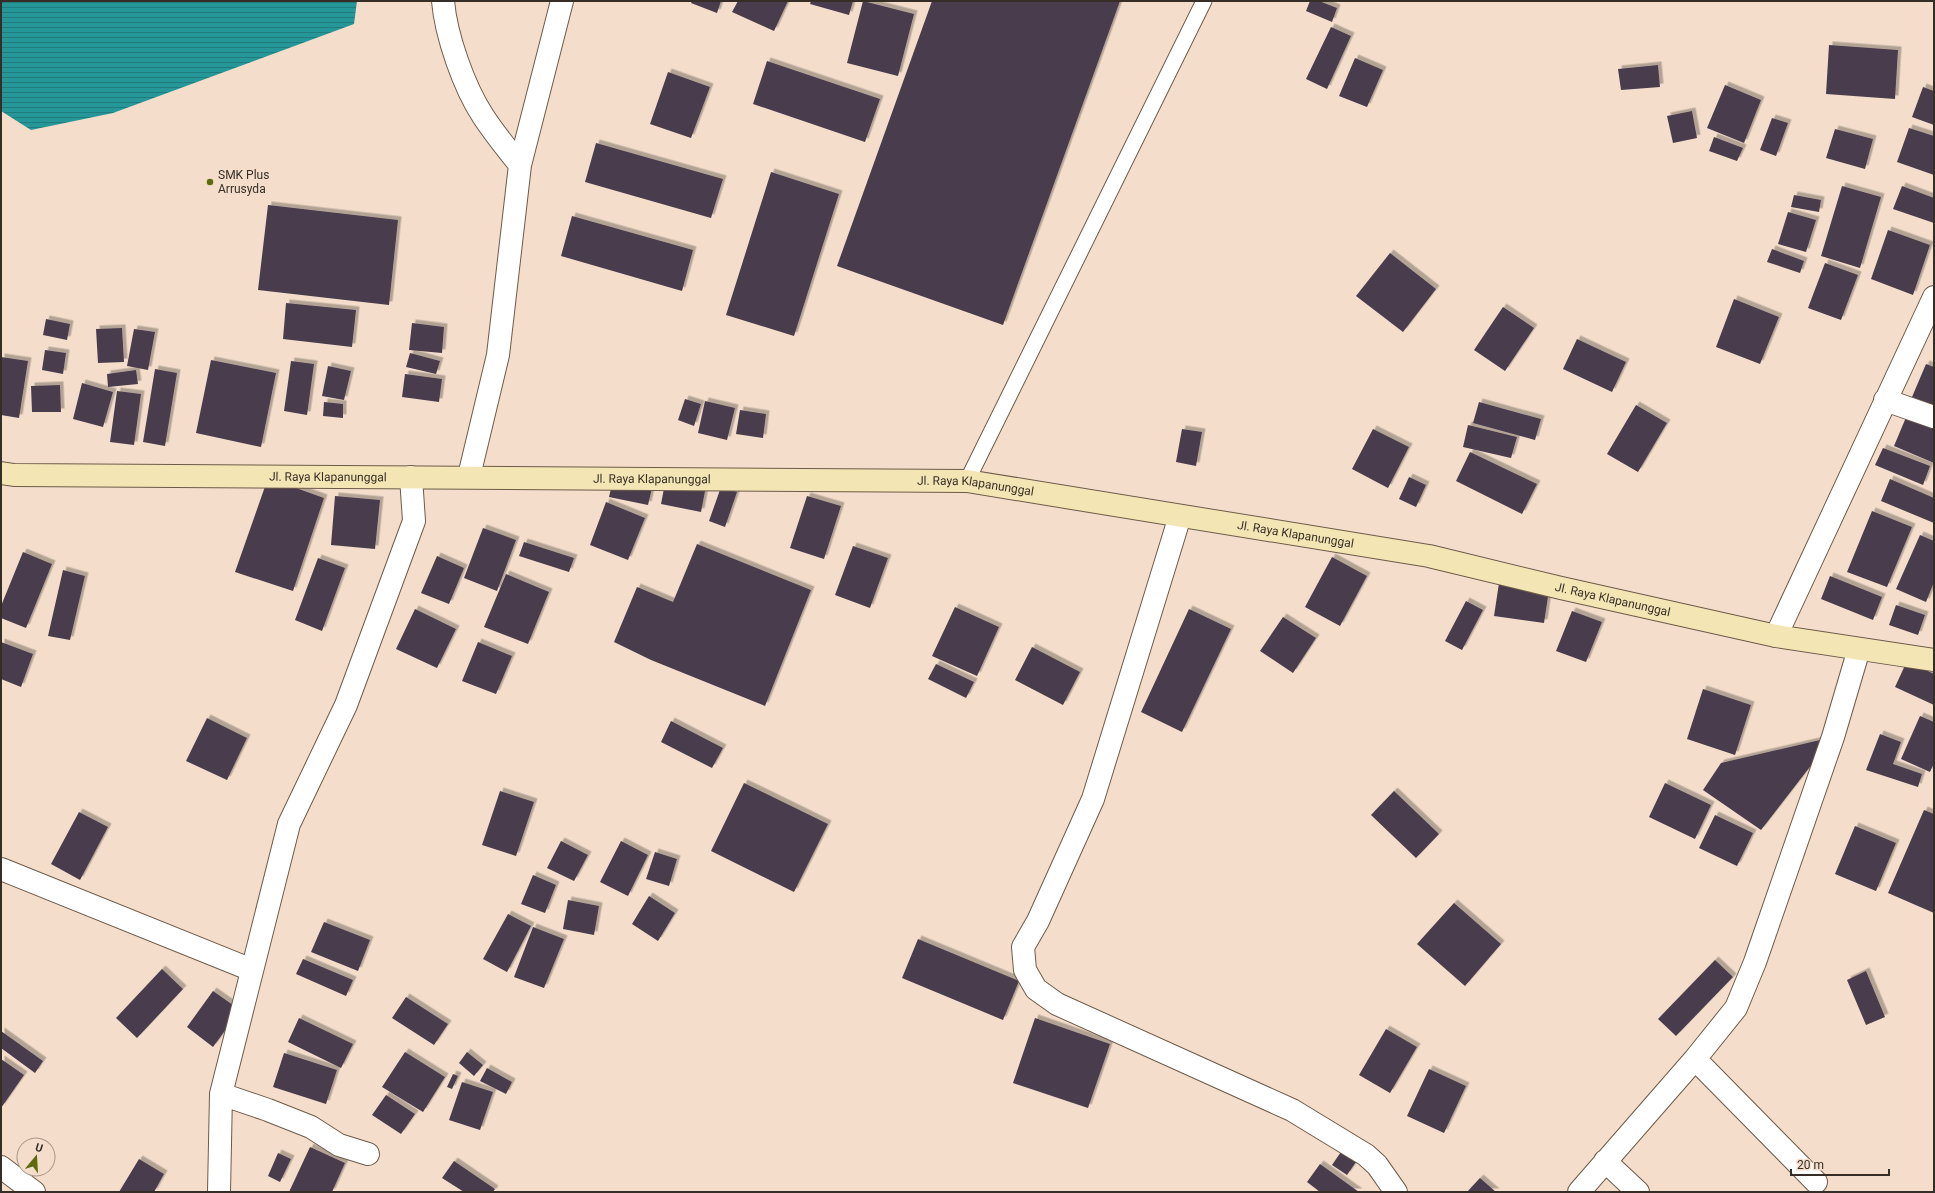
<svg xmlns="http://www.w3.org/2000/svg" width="1935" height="1193" font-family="Roboto,sans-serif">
	<defs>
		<pattern id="water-rules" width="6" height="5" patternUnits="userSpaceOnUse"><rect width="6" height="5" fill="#259799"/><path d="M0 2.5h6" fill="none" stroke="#217c7d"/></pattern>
		<filter id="shadow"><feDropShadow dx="3.5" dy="-3.5" stdDeviation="0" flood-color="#0004"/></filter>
	</defs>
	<rect width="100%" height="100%" fill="#f4decb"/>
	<path fill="url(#water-rules)" d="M1 1H357L354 24 113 113 31 130 1 111Z"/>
	<path fill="#4a3c4e" filter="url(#shadow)" d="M692 1H721L717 13 691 3Z
		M738 1H788L774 31 732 12Z
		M811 1H853L849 15 810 4Z
		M863 1 914 14 898 76 847 63Z
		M932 1H1120L1003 325 837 266Z
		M1310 1H1319L1337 8 1332 22 1306 11Z
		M1331 27 1351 36 1327 89 1306 79Z
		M1829 45 1898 50 1895 99 1826 94Z
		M1355 58 1383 70 1367 107 1339 96Z
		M767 61 880 99 865 142 753 104Z
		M1658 65 1660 87 1621 90 1618 69Z
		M668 72 710 87 691 138 650 124Z
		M1725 85 1761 100 1744 143 1707 128Z
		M1923 87 1934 91V125L1912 117Z
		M1692 111 1697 138 1673 143 1667 116Z
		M1772 118 1788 123 1776 156 1760 150Z
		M1909 128 1934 136V175L1897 162Z
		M1835 129 1873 139 1865 169 1826 158Z
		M1714 137 1743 148 1737 161 1709 151Z
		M596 143 723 179 711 218 585 182Z
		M771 172 839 194 794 336 726 315Z
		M1842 186 1881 197 1860 268 1821 256Z
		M1902 186 1934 198V223L1893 209Z
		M1794 195 1821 200 1819 212 1791 207Z
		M268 205 398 220 389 305 258 290Z
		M1788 212 1816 220 1806 252 1778 244Z
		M572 216 693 250 682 291 561 256Z
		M1888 230 1930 245 1913 295 1871 279Z
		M1772 249 1804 261 1800 273 1767 262Z
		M1390 253 1436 289 1403 332 1356 296Z
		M1825 263 1858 275 1841 320 1808 308Z
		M1734 299 1779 317 1760 364 1716 347Z
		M286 303 356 310 352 347 283 339Z
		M1503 307 1534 328 1505 371 1474 350Z
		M46 319 70 324 67 340 43 335Z
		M412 323 444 327 442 353 409 350Z
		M122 328 124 362 98 363 96 329Z
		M134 329 155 332 148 370 127 366Z
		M1577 339 1626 362 1612 392 1563 369Z
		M45 350 66 353 63 374 42 370Z
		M410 353 440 361 436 374 406 367Z
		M1 357 28 361 19 418 1 415Z
		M211 360 276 373 261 447 196 433Z
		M291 361 314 364 307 415 284 411Z
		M1926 364 1934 367V406L1912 397Z
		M328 366 351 371 344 400 322 396Z
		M155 369 177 373 165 446 143 442Z
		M136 370 138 384 108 387 107 374Z
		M405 374 442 379 439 402 402 397Z
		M82 383 113 392 103 427 73 419Z
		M60 385 61 412H32L31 386Z
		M117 391 141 394 134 445 110 442Z
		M685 399 701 404 694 426 678 420Z
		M705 401 735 408 727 440 698 433Z
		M324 402 343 404V418L323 416Z
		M1479 402 1541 419 1535 440 1473 423Z
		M1636 405 1667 423 1638 472 1607 454Z
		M740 410 766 414 763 438 736 434Z
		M1907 415 1934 426V463L1894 446Z
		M1468 425 1517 437 1511 458 1463 447Z
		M1182 429 1202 432 1196 466 1176 462Z
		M1373 429 1409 447 1388 488 1352 469Z
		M1883 448 1930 466 1923 485 1875 465Z
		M1470 452 1537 484 1522 514 1456 481Z
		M1409 477 1426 485 1416 507 1399 499Z
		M268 478 324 498 293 591 235 572Z
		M666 478 706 486 701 512 661 504Z
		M1890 479 1934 498V523L1881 501Z
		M613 480 652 488 648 505 609 497Z
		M721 487 737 492 725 527 709 521Z
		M335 496 380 500 375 549 331 545Z
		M807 496 841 506 824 559 790 548Z
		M606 502 645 518 628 560 590 545Z
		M1872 511 1912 527 1887 587 1847 572Z
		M483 528 516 540 497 591 464 578Z
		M1920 535 1934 541V582L1926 602 1896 589Z
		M524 542 574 558 569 572 519 556Z
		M697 544 811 590 765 706 651 660 614 642 637 587 673 602Z
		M853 546 888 558 870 608 835 595Z
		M23 552 52 564 26 628 1 618V606Z
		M437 556 464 568 449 604 421 593Z
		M1332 557 1367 576 1340 626 1305 607Z
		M318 558 345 568 322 631 295 620Z
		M63 570 85 576 70 640 48 636Z
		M506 574 549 592 528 644 484 627Z
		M1830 576 1882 597 1873 620 1821 599Z
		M1499 583 1549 590 1544 623 1494 616Z
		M1466 601 1483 610 1462 650 1445 641Z
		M1896 605 1925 615 1918 635 1889 625Z
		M955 607 999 627 977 676 932 656Z
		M415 609 456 629 437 668 396 649Z
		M1189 609 1231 629 1182 732 1141 712Z
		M1572 611 1602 622 1586 662 1556 651Z
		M1283 617 1316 638 1293 673 1260 651Z
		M1 642 33 654 21 687 1 679Z
		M478 642 512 656 496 694 462 681Z
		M1032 647 1080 672 1063 705 1015 680Z
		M1907 661 1934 674V705L1895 687Z
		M936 664 974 682 966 698 928 679Z
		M1703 689 1751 705 1735 755 1687 739Z
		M1920 716 1934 722V763L1930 772 1901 759Z
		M207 718 247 738 227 780 186 761Z
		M671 721 723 748 712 768 661 742Z
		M1880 734 1901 742 1893 764 1922 774 1918 787 1866 770Z
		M1833 737 1761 830 1703 790 1721 763Z
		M744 783 828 824 794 892 711 851Z
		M1665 783 1711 805 1695 839 1649 817Z
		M500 791 534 802 516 856 482 845Z
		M1394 791 1439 834 1416 858 1371 815Z
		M1924 810 1934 814V913L1888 893Z
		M79 812 108 827 80 880 51 864Z
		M1715 815 1753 833 1737 866 1699 848Z
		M1855 826 1896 843 1876 891 1835 874Z
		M561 841 588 855 574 881 547 868Z
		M621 841 648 855 628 896 600 882Z
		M655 852 677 859 669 886 646 879Z
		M533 875 556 885 545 913 521 904Z
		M649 896 675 913 658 941 632 924Z
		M568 900 599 906 594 935 563 929Z
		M1454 903 1501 944 1465 986 1417 944Z
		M508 914 531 926 507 972 483 959Z
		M324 922 370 940 358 971 311 952Z
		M533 927 564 939 544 988 514 977Z
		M918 939 1019 981 1003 1020 902 978Z
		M303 959 353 980 346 996 296 974Z
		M1715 960 1733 977 1676 1036 1658 1019Z
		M162 969 183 989 137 1038 116 1018Z
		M1866 971 1885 1017 1866 1025 1847 980Z
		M213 991 240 1010 213 1047 187 1027Z
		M406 997 448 1024 434 1045 392 1018Z
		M299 1018 353 1044 341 1068 288 1042Z
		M1035 1018 1110 1044 1088 1108 1013 1083Z
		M1386 1029 1417 1047 1390 1093 1359 1075Z
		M1 1031 43 1061 35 1073 1 1048Z
		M405 1052 445 1077 423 1112 382 1087Z
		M467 1052 483 1065 474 1076 459 1063Z
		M284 1053 337 1070 326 1104 273 1087Z
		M1 1059 24 1075 1 1108Z
		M487 1068 512 1082 506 1094 480 1081Z
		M1429 1069 1466 1086 1444 1133 1407 1116Z
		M453 1074 458 1076 452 1089 447 1087Z
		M462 1082 493 1092 480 1130 449 1120Z
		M386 1095 415 1114 401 1134 372 1115Z
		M310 1147 345 1163 332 1192H289Z
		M1343 1149 1358 1159 1347 1175 1332 1165Z
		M278 1153 291 1159 280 1182 268 1176Z
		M139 1159 164 1174 154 1192H119Z
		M454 1161 495 1189 493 1192H464L442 1178Z
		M1320 1164 1359 1192H1320L1307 1182Z
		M1480 1178 1496 1192H1467Z"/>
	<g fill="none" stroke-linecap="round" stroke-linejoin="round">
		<g stroke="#6d5b4a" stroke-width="17">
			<path id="lane" d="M967 481 1204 1"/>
		</g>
		<g stroke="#6d5b4a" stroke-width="24">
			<path id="street" d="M443 1C446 36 464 87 483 116 494 133 507 149 520 165
				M1885 400 1934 417
				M469 476 498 355 520 165 562 1
				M1180 516 1093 799 1038 921 1023 947 1025 970 1036 989 1057 1004 1292 1110 1366 1155 1377 1165 1396 1192
				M1776 636 1934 297
				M1 869 252 970
				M1695 1059 1816 1182
				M221 1094 268 1110 311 1127 339 1145 368 1154
				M1605 1161 1638 1192
				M1 1167 34 1192
				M219 1192 221 1094 289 824 346 705 414 521 411 477
				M1579 1192 1695 1059 1736 1008 1755 962 1833 737 1859 649"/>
		</g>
		<g stroke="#6d5b4a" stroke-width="24">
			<g id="secondary">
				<path id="s1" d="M1 473 14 475 967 481 1429 556 1561 588 1776 636 1934 660"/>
			</g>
		</g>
		<use href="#lane" stroke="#fff" stroke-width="15"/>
		<use href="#street" stroke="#fff" stroke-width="22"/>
		<use href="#secondary" stroke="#f4e5b4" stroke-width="22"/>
	</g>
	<circle fill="#5f6a10" stroke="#f4decb" stroke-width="1.5" cx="210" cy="182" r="4"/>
	<g text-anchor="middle" stroke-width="4" stroke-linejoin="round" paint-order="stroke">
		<g font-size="12" fill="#362e26" stroke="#f4decb" text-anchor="start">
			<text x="218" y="179">SMK Plus<tspan x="218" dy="14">Arrusyda</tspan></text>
		</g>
		<g font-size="12" fill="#362e26" stroke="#f4decb">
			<text dy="4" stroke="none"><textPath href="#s1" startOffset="327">Jl. Raya Klapanunggal</textPath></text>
			<text dy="4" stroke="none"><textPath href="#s1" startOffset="651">Jl. Raya Klapanunggal</textPath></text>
			<text dy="4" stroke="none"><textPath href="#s1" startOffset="975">Jl. Raya Klapanunggal</textPath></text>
			<text dy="4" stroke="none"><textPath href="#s1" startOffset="1299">Jl. Raya Klapanunggal</textPath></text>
			<text dy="4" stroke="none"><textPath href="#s1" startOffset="1623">Jl. Raya Klapanunggal</textPath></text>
		</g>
	</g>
	<rect width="1935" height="1193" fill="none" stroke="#362e26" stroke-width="4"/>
	<g transform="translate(36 1157) rotate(18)"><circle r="19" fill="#f4decb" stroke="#a89889"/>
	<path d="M0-3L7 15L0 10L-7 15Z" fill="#5f6a10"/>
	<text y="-6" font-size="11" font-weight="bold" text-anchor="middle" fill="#362e26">U</text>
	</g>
	<path d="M1791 1169v6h98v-6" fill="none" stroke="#362e26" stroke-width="2"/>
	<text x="1797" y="1169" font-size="12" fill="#362e26" stroke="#f4decb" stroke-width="3" paint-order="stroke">20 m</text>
</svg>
